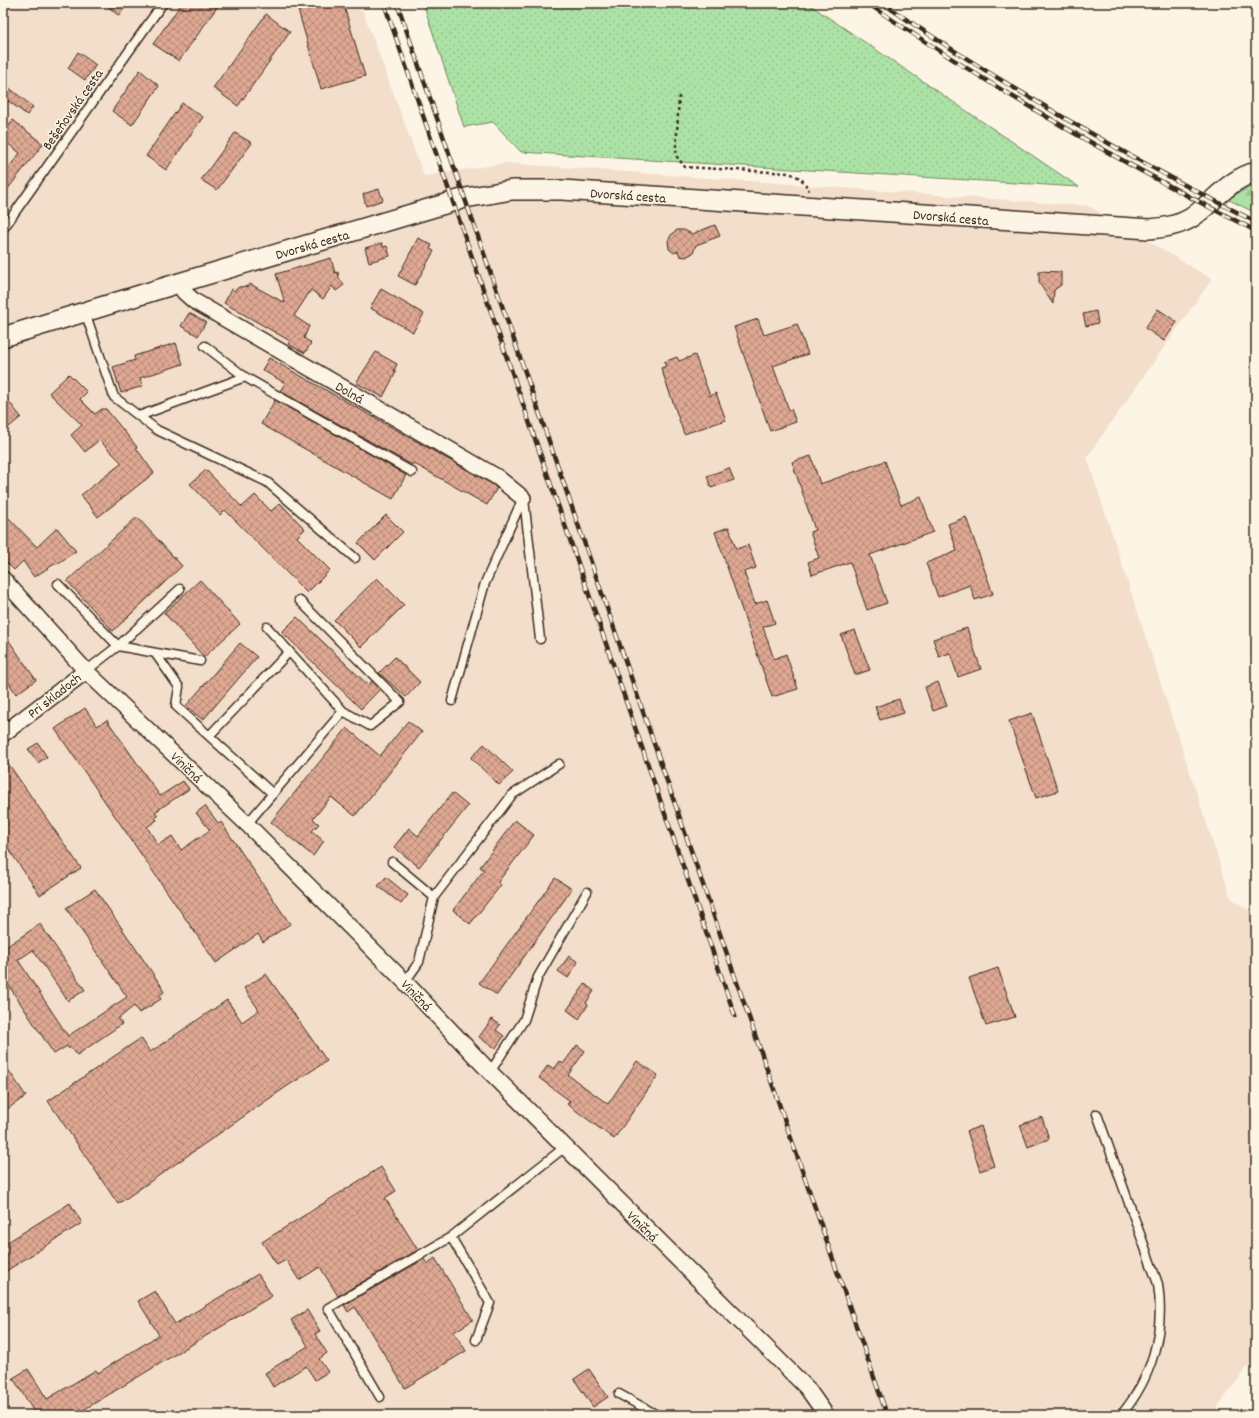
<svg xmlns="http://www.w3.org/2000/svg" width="1259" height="1418" font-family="Dekko,sans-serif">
	<defs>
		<pattern id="grass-dots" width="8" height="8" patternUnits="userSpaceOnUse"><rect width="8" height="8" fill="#ace2a5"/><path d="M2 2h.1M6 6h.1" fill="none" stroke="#95c28e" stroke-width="1.8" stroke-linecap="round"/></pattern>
		<pattern id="forest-firs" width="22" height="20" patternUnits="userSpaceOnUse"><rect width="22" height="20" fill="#ace2a5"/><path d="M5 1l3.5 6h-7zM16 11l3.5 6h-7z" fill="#95c28e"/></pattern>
		<pattern id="building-cross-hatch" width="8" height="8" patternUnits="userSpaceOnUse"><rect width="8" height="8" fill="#dea893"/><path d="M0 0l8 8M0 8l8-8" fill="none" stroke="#b58977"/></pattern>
	</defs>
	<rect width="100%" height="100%" fill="#fcf5e5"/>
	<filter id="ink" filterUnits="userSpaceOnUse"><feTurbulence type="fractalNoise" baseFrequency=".025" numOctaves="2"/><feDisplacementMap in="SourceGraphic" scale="8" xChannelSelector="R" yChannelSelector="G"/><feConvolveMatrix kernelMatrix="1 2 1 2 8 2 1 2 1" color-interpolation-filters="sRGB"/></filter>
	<g filter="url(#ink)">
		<path fill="#f3decc" d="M3 3H360L424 176 506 163 1089 206 1212 279 1087 457 1231 898 1256 915V1355L1212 1415H3Z"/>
		<path fill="url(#grass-dots)" stroke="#748662" d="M423 3H807L1079 187 521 152 493 122 464 127Z"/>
		<path fill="url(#forest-firs)" stroke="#748662" d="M1256 184V213L1227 199 1254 185Z"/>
		<path fill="url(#building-cross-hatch)" stroke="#3b2a1e" d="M104 3H128L119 16Z
			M182 3H220L179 61 153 44Z
			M296 3H343L365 76 321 89Z
			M266 14 290 32 238 106 213 88Z
			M78 52 96 65 85 80 68 68Z
			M140 70 159 86 132 125 112 111Z
			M3 83 33 107 27 115 3 97Z
			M182 103 203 117 166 170 146 156Z
			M13 120 43 144 3 195V175L20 153 3 140V134Z
			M235 133 252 143 217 190 201 180Z
			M379 189 383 200 366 206 363 194Z
			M715 225 720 236 696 245 693 253 686 257 680 256 678 251 674 253 669 249 668 241 671 235 677 230H684L692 234Z
			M418 238 432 245 430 249 434 251 415 285 398 276Z
			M382 243 383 247 387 246 390 256 369 262 365 248Z
			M331 258 335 273 338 272 339 278 344 285 336 291 332 286 323 299 311 290 294 316 309 326 304 338 311 343 305 353 288 344 290 341 224 303 232 289 234 291 239 287 249 286 250 284 285 303 276 274Z
			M1039 271 1061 272V285L1054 290 1053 304 1039 283Z
			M381 289 424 314 413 332 370 308Z
			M1158 309 1177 322 1164 341 1145 328Z
			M1096 311 1098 323 1086 326 1083 314Z
			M189 313 206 322 198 336 181 326Z
			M758 319 764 335 797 324 808 354 773 366 789 410 791 409 796 422 770 431 734 327Z
			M176 343 183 364 140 378 143 386 121 393 113 367 135 360 134 356Z
			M376 352 397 364 394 371 396 372 383 397 356 383Z
			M695 355 710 396 716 393 726 420 684 434 661 368 666 366 664 362 677 357 679 361Z
			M269 358 492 484 497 488 487 505 413 463 412 465 280 391 285 383 262 370Z
			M69 374 87 392 80 399 95 414 102 409H106L137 447 136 448 154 473 98 517 81 495 122 463 99 440 85 452 71 435 82 425 49 393Z
			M3 394 21 417 3 432Z
			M275 400 406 475 393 499 261 424Z
			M811 456 820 484 885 461 901 505 921 497 933 532 870 555 887 603 867 610 850 562 812 575 808 562 819 558 810 532 815 530 792 462Z
			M729 468 734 480 711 488 707 476Z
			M206 470 242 507 255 495 271 511 280 503 305 529 297 537 330 570 307 593 225 510 220 515 190 484Z
			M3 512 37 547 57 528 76 551 57 564 56 563 34 577 23 561 14 570 3 559Z
			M386 515 403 532 375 560 358 543Z
			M137 517 182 566 113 631 67 581Z
			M966 517 993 594 975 600 970 585 938 597 926 563 957 551 948 524Z
			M729 527 736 549 748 545 756 568 744 572 755 604 767 600 775 623 763 627 774 659 786 654 798 689 772 697 715 532Z
			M377 578 404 605 361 647 334 620Z
			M200 580 240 624 204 657 164 613Z
			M297 617 368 685 372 681 380 689 361 709 282 632Z
			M967 628 981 669 958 677 950 653 939 657 933 639Z
			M855 630 870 670 855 675 841 635Z
			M3 632 36 680 16 694 3 674Z
			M240 643 257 657 203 720 186 706Z
			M395 657 420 682 406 697 379 673Z
			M938 682 947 706 933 711 925 687Z
			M899 699 904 713 880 720 875 707Z
			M85 708 97 726 107 720 160 796 183 781 189 789 155 812 158 816 155 817 157 820 147 827 158 845 172 836 181 850 210 830 196 813 205 806 219 824 221 822 290 924 263 942 258 934 216 963 55 729Z
			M1032 713 1058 791 1036 798 1009 721Z
			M408 721 422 732 355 816 331 797 313 819 319 824 312 831 324 841 313 856 271 822 347 728 380 756Z
			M38 743 47 757 38 763 28 749Z
			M484 744 513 772 499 785 471 758Z
			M3 756 81 868 40 895 3 841Z
			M452 793 468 806 419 867 394 847 409 828 418 836Z
			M515 820 534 835 498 882 501 885 470 924 453 910 484 870 480 867Z
			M386 877 408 895 401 904 378 886Z
			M555 878 572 889 497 995 479 983Z
			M95 889 162 987H161L164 992 159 996 161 999 139 1013 134 1006 118 1019 122 1024 77 1055 71 1047 69 1049 67 1046 54 1054 3 977V949L40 924 85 990 68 1001 33 950 18 960 68 1036 127 997 66 908Z
			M569 956 578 962 568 978 558 971Z
			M998 968 1015 1017 986 1026 969 978Z
			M266 974 327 1061 286 1087 118 1204 48 1101 141 1038 150 1052 227 1000 242 1022 259 1010 244 988Z
			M585 984 594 991 586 1003 588 1005 579 1019 567 1010Z
			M492 1019 500 1025 496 1030 504 1036 495 1049 479 1037Z
			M577 1045 585 1051 568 1075 608 1104 637 1061 658 1075 614 1139 567 1104 570 1101 539 1078 548 1065 554 1069 560 1061 563 1064Z
			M3 1062 26 1096 3 1112Z
			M1042 1117 1049 1139 1028 1147 1020 1125Z
			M981 1126 994 1166 980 1171 967 1131Z
			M381 1167 396 1191 385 1198 418 1250 338 1296 320 1267 299 1280 286 1260 277 1265 262 1242Z
			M70 1203 82 1223 3 1273V1245Z
			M435 1258 473 1320 454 1332 466 1351 405 1388 355 1307 348 1312 344 1305 424 1259 427 1264Z
			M258 1274 272 1296 75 1415H36L13 1378 28 1369 47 1399 96 1370 98 1373 159 1335 138 1301 155 1291 175 1324Z
			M307 1310 320 1331 315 1334 327 1353 319 1359 328 1372 315 1380 306 1366 273 1387 265 1373 308 1346 291 1320Z
			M589 1369 608 1397 593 1407 574 1379Z"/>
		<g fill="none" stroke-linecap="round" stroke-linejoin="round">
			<g stroke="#3b2a1e" stroke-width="11">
				<path id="service" d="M3 229 163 3
					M85 312 114 397 157 430 267 482 355 558
					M205 346 245 377 412 472
					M139 416 245 377
					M524 499 540 639
					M58 584 118 646 86 671
					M180 589 118 646 200 661
					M267 627 343 711
					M155 653 179 687 176 706 273 794
					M452 701 485 583 523 498
					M209 736 289 652
					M247 824 343 711 370 726 400 702 299 600
					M392 862 434 897 419 962 405 982
					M434 897 512 795 559 764
					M490 1072 524 1020 538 977 587 892
					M1097 1114 1158 1284C1165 1332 1152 1378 1121 1415
					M451 1237 490 1303 476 1340
					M619 1394 657 1415
					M380 1397 328 1308 451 1237 565 1147"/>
			</g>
			<g stroke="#3b2a1e" stroke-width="18">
				<path id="minor" d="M179 283 184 292 194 301 497 477 523 498
					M3 579 86 671 247 824 405 982 490 1072 807 1388 826 1415
					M3 734 86 671"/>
			</g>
			<g stroke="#3b2a1e" stroke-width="22">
				<path id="tertiary" d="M3 337 179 283 465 198 512 190H562L1149 229C1164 228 1178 226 1191 218 1213 203 1229 179 1256 172"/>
			</g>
			<path stroke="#3b2a1e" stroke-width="2.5" stroke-dasharray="3 3" stroke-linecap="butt" d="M679 96 676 150 677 157 685 167 788 173C799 176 805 181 809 191"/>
			<use href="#service" stroke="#fcf5e5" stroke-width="8"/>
			<use href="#minor" stroke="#fcf5e5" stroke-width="15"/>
			<use href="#tertiary" stroke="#fcf5e5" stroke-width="19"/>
			<g stroke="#3b2a1e" stroke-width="4.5">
				<path id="rail" d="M384 3 735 1016
					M397 3 887 1415
					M867 3C991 87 1122 164 1256 231
					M882 3C1001 84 1127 157 1256 222"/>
			</g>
			<use href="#rail" stroke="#fcf5e5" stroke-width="3" stroke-dasharray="9" stroke-linecap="butt"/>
		</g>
	</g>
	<g text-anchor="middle" stroke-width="3" stroke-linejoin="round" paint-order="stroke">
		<g font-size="14" fill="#3b2a1e" stroke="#fcf5e5">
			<text transform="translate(72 109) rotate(-55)" y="5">Bešeňovská cesta</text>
			<text transform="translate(628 195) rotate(4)" y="5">Dvorská cesta</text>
			<text transform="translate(951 217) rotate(5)" y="5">Dvorská cesta</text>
			<text transform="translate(312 244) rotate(-16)" y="5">Dvorská cesta</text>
			<text transform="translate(350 392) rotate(30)" y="5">Dolná</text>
			<text transform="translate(54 695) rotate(-38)" y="5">Pri skladoch</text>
			<text transform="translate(187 767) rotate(44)" y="5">Viničná</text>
			<text transform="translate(417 995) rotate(46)" y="5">Viničná</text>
			<text transform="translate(643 1226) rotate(45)" y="5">Viničná</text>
		</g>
	</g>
	<rect width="1259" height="1418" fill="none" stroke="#fcf5e5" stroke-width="16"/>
	<rect x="8" y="8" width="1243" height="1402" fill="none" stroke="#3b2a1e" stroke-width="1.5" filter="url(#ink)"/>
</svg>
